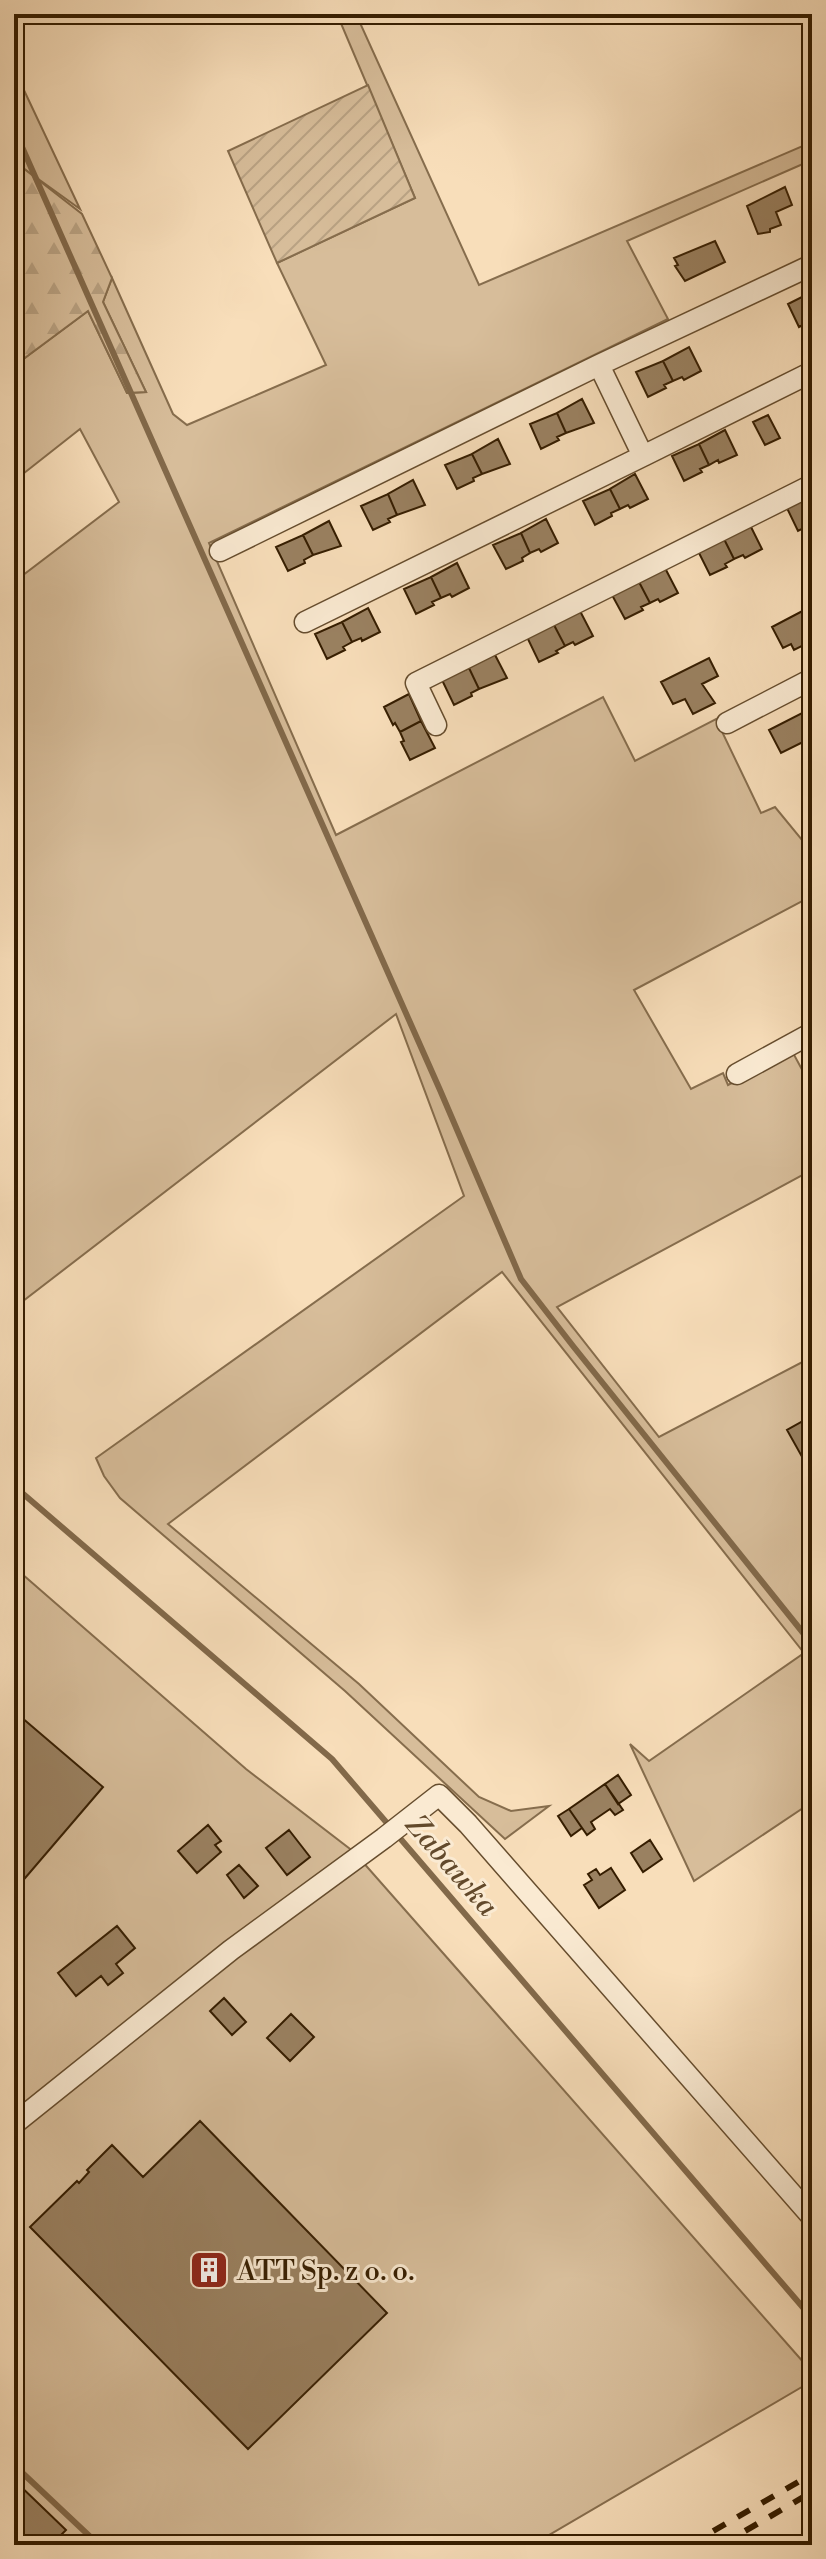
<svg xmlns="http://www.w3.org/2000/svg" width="826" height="2559" font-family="'Libre Bodoni',serif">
	<defs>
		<pattern id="forest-firs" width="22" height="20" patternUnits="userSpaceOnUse" patternTransform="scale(2)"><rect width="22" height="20" fill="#d7bd9a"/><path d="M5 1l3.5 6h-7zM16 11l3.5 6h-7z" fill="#b9a283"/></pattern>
		<pattern id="garden-furrows" width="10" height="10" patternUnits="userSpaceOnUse" patternTransform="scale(2)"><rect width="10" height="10" fill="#d7bd9a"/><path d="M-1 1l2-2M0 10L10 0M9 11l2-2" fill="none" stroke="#b9a283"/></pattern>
	</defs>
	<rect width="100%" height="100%" fill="#f8deba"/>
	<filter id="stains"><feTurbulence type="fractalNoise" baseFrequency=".0025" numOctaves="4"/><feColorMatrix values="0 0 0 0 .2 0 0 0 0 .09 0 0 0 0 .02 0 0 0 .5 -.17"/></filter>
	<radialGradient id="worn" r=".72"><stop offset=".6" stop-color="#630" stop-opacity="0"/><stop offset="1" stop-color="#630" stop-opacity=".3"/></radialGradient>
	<path fill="#d7bd9a" stroke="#866d4d" stroke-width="2" d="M337 14H356L479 285 812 142V160L627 241 668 319 209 543 336 835 603 697 635 761 716 719 761 813 775 807 812 852V896L634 990 691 1089 723 1073 728 1085 792 1051 812 1088V1170L557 1307 659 1437 812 1357V1802L694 1881 630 1744 649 1761 804 1653 502 1272 168 1524 359 1684 479 1797 511 1811 549 1806 505 1839 345 1691 120 1498 104 1476 96 1458 464 1196 396 1014 14 1308V582L119 502 80 429 14 481V366L88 311 127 393 146 392 103 302 112 278 173 414 187 425 326 365 277 263 415 198Z
		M14 69 80 209 23 168 14 151Z
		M14 1567 246 1769 354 1852 812 2372V2381L532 2545H14Z"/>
	<path fill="url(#forest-firs)" stroke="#866d4d" stroke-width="2" d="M23 168 82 214 112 278 103 302 146 392 127 393 88 311 14 366V176Z"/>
	<path fill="url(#garden-furrows)" stroke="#866d4d" stroke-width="2" d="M368 85 415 198 277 263 228 151Z"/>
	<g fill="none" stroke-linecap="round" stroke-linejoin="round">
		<path stroke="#82694a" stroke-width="6" d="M14 129 440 1090 521 1279 573 1346 812 1644
			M14 1486 332 1759 812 2318
			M14 2465 99 2545"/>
	</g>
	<path fill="#9a8161" stroke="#351d00" stroke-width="2" d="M785 187 792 205 776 212 781 225 770 229V232L758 234 747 206Z
		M715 241 725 262 685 281 675 266 678 265 674 258Z
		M812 288V320L799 327 788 304 810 293 809 290Z
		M689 347 701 371 684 380 682 377 673 381 663 361Z
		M663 361 673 381 664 385 666 388 648 397 636 372Z
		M582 399 594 423 566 433 557 413Z
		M557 413 566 433 557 437 559 440 541 449 530 424Z
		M768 415 780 438 765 445 753 422Z
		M725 430 737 455 719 463 718 460 709 465 699 444Z
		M498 439 510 464 482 474 472 454Z
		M699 444 709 465 700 469 702 472 684 481 672 456Z
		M472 454 482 474 473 478 474 481 457 489 445 465Z
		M635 474 648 499 630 508 628 505 620 509 610 489Z
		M413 480 425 505 397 515 388 494Z
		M610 489 620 509 611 513 612 516 595 525 583 501Z
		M388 494 397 515 388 519 390 522 373 530 361 506Z
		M812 495V524L798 531 786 506Z
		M546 519 558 543 541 552 539 549 530 553 521 533Z
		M329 521 341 546 313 555 303 535Z
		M750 525 762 549 745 558 743 555 734 559 724 539Z
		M521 533 530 553 522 558 523 561 506 569 493 545Z
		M303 535 313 555 304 560 305 563 288 571 276 547Z
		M724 539 734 559 725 564 727 567 710 575 698 551Z
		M457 563 469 588 452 597 450 594 441 598 431 577Z
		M665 568 678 593 660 602 658 599 650 603 639 582Z
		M431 577 441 598 432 602 434 605 416 614 404 589Z
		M639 582 650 603 641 607 643 610 625 619 612 595Z
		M812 606V641L794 650 791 644 783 648 772 627Z
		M368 608 380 632 362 641 361 638 352 642 342 622Z
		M580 611 593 636 575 645 573 642 565 646 554 625Z
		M342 622 352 642 343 647 345 650 327 659 315 634Z
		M554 625 565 646 556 651 558 653 539 662 527 637Z
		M494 653 507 678 479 689 469 668Z
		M709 658 718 676 702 684 715 703 693 714 685 699 673 704 661 682Z
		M469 668 479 689 471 693 472 696 454 705 442 680Z
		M409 694 421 721 400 732 395 723 393 725 384 707Z
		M808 710 812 717 811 738 781 753 769 730Z
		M421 721 435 748 410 760 401 742 404 741 400 732Z
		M812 1416V1470L810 1471 787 1430Z
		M14 1711 103 1787 14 1891Z
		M618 1775 631 1795 618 1804 605 1784Z
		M605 1784 623 1810 615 1815 610 1809 591 1822 595 1829 587 1835 569 1809Z
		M569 1809 582 1828 571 1836 558 1816Z
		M208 1825 221 1841 215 1845 221 1852 197 1873 178 1851Z
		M289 1830 310 1857 287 1875 266 1848Z
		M650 1840 662 1859 643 1872 631 1853Z
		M239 1865 258 1886 244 1898 227 1875Z
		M611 1868 625 1890 599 1908 584 1885 592 1880 588 1874 596 1869 600 1875Z
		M117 1926 135 1948 116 1964 123 1973 108 1985 101 1976 76 1996 58 1973Z
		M224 1998 246 2022 232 2035 210 2011Z
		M291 2014 314 2037 290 2061 267 2038Z
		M200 2121 387 2313 248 2449 30 2227 77 2181 79 2183 89 2172 87 2170 112 2145 143 2177Z
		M14 2480 66 2530 51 2545H14Z"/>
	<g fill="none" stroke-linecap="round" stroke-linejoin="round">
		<g stroke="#664d2e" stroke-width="23">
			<path id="street" d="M643 456 812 372
				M220 551 599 365 812 265
				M305 622 643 456 599 365
				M727 723 812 679
				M436 725 416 683 812 485
				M737 1074 812 1033
				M14 2124 231 1950 384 1838 439 1795 468 1824 812 2217"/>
		</g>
		<use href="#street" stroke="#faead2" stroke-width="20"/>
		<path stroke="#351d00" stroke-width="6" stroke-dasharray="14 14" stroke-linecap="butt" d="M689 2545 812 2474
			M721 2545 812 2492"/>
	</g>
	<defs>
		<g id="building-square" transform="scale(2)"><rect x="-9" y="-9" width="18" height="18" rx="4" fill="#8f2418" stroke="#faead2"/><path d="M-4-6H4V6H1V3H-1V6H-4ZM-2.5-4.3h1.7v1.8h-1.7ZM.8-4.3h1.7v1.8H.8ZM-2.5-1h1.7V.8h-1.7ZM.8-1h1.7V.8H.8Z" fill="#fff"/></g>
	</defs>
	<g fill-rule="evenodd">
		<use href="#building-square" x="209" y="2270"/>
	</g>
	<g text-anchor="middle" stroke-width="6" stroke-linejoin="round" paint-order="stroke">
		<g font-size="28" fill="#351d00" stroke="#faead2" text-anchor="start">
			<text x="237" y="2280">ATT Sp. z o. o.</text>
		</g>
		<g font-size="30" font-style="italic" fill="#62492b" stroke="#faead2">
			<text transform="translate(452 1865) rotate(49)" y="10">Zabawka</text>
		</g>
	</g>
	<rect width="826" height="2559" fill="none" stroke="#f8deba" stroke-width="48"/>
	<rect x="16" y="16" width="794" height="2527" fill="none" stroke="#351d00" stroke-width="4"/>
	<rect x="24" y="24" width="778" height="2511" fill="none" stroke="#351d00" stroke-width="2"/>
	<rect width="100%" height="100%" filter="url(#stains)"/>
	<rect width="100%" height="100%" fill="url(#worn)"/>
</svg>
